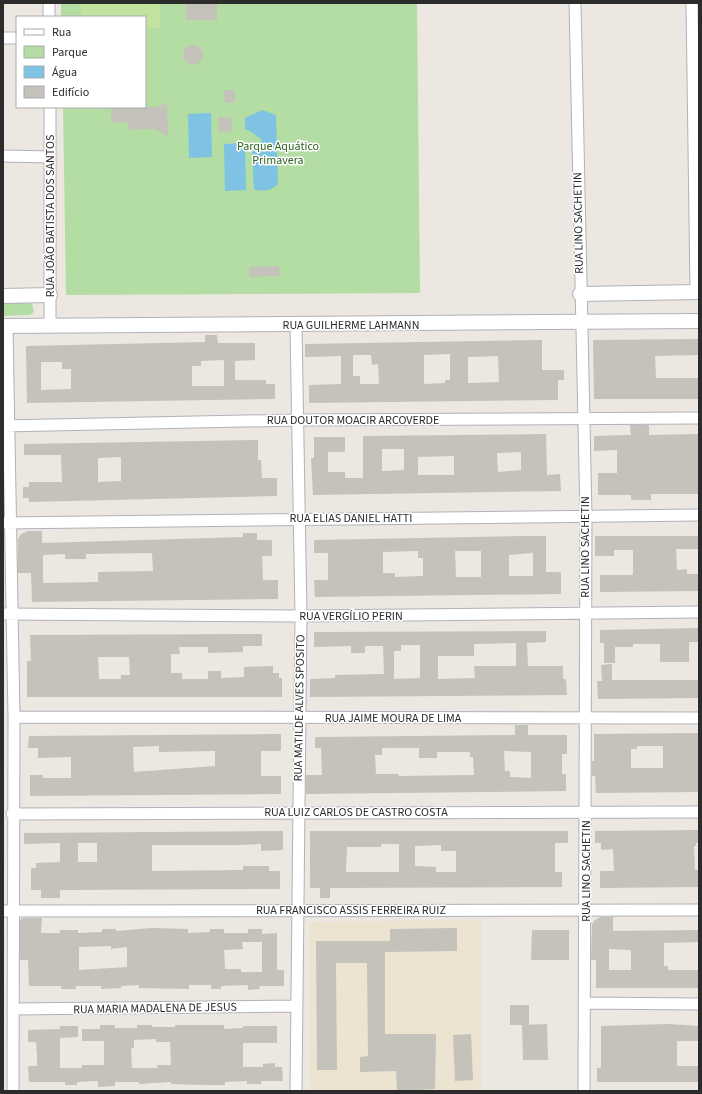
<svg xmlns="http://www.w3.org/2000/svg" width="702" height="1094" font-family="'Source Sans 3',sans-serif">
	<rect width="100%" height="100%" fill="#ece7e0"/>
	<path fill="#ece4d1" d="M481 920V1089L434 1091H315L310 1087 309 922Z"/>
	<path fill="#b3dda2" d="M61 3H417L420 293 66 295 63 107H145V17H61Z
		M3 302H24L32 304 34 312 30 315 3 316Z"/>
	<path fill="#c2e39f" d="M80 3H160V28L145 29V17H81Z"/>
	<path fill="#7ec3e3" d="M262 110 276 115 278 184C270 191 265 191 254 190L252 150 262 140 250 131 245 129V118Z
		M211 113 212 157 189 158 188 114Z
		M245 143 246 190 225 191 224 144Z"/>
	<path fill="#c5c1bb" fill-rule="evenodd" d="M186 3H217V20H186Z
		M183 55a10 10 0 1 1 20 0a10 10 0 1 1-20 0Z
		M224 90H234L235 102 225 103Z
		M167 103 168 136 154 129 129 130 128 122 111 123V108L158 107Z
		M218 117H231L232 131 219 132Z
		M279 266 280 276 249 277V267Z
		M205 335H217L218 343H255V360L235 361V380H266V384H275V399L27 403 26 346 205 342ZM224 360V386H192V366H201V361ZM41 362H62V369H71V389L41 390Z
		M699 339V355L655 356 656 378H699V399H594L593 340Z
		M542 340V370H564V380H558V400L309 403V385L341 384V356L305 357V344ZM450 354V380H445V383L424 384V355ZM353 355H371L372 365 378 364 379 384H360V376H353ZM498 356 499 382 468 383V357Z
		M630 425H649V435L699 434V494H651V500H631V495H598V473H617V450L594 451V436L631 435Z
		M546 434 547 475 560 474 561 491 313 495 311 458H314V437H345V452H328V472H345V478H363V436ZM382 449H404V470L382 471ZM521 452V470L498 472 497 453ZM454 456V475H418V457Z
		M258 440V460H261L262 478H277V496L29 502V498H23V487H29V482H62L61 455H24V444ZM121 457V481L98 482V458Z
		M28 531H42V543L243 537V533H257V540H272V556H262L263 580H278V599L32 602 31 573H18V539L21 534ZM152 553 153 571 98 572V582L43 583V555L65 554V559H86V554Z
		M527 536H546V572H561V594L315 597 314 580H328V553H314V540ZM418 551V558H423V576L395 577V573H383V552ZM455 551H481V577H456ZM533 553V576H509V555Z
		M595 536H699V549H676L677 570 687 569V574H699V591L600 592V575H633V550H614V556H595Z
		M699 628V642H689V662H660V644H633V647H615V663H604V643H600V630Z
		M546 631V642L527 643 528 666H563V679H566L567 695 310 697V679L335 678V675L384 674 383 646H365V653H351V646L314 647V632ZM516 643V666H474L475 678 438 679V656H474V644ZM401 645H420V678L394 679V651H401Z
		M262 634V646H243V652L208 653V647H179L180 654H171V673H182V679H208V671H221V678L244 677V667L273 666V673H279V678H282V697H27V661H31L30 635ZM98 657H129L130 675H121V679H99Z
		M612 664V680H699V698L598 699 597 681H602L601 665Z
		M515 725H528V735H567V754H562V774H566V791L306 794V775H322L321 748H315V737L515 735ZM382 748H419V758H437V752H470V757H473L474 775 399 776 398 774H376L375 755H382ZM504 751 531 752V778L510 777V771H505Z
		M699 733V792L596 793 595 776H592V761H594V734ZM637 746H663V768H631V749H637Z
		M281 734V751H261V776H281V794L30 796V775H43V778H71V757L38 758V748H28L29 736ZM159 746V752L215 751V766L134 772 133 747Z
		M699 830V843H696V846H694L695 870H699V887L600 888V871H614L613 849 601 850V843H595V831Z
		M283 831V850L261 851V844L239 845H152V871L243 870V866H269V871H280V889L60 890V898H41V890H31V868H36V863L60 862V843L24 844V833ZM78 843H97V862H78Z
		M310 831H568V843H555V872H562V887L330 888V898H320V888H310ZM381 844H399V872H346L347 847H381ZM441 845V851H456V872H436V867L415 866V846Z
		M600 917H613V931L699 930V942L664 943V966H668V970H699V988H596V960H591L592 924 595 920ZM609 949 631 950V970H609Z
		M23 918H42L41 933H60V930H78V933L102 932V929H116V931L152 928 188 929V933L210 932V929H224V933H248V929H262V934L277 933V970H284V986H259L260 989 248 990V985L221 986V989H211V985H189V989L139 988V985L121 986V988L101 989V986H76V989H61V986H29L28 960H20V920ZM242 942H262V972H241V969H225L224 950 243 949ZM111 946V949L127 947V967L79 970V947Z
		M457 928V951L385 952V1034H436L435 1089 397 1091 396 1071 360 1072V1057L368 1056 367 963H336L337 1070H317L316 941H390V929Z
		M532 930H569V960H531Z
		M510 1005H529V1025H510Z
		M547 1024 548 1060H523L522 1025Z
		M668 1024 699 1026V1041H677V1066H699V1082H597V1068H601V1026Z
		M100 1025H115V1028H137V1025H152V1027H175V1025H224V1029L243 1028V1026H277V1043H243V1067H263V1064L275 1063V1067H282L283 1081H261V1084H247V1081L225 1082V1085H206L171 1084V1082L139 1084V1082H115V1086L98 1087V1081L77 1082V1085H65V1082H29L28 1066H37V1055L36 1042H28V1030L60 1029V1026H78V1037L60 1038V1068H82V1065H104V1041H82V1029H100ZM156 1039V1042H170L171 1065H157L158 1068H132L131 1048H134V1040Z
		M471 1034 473 1080 455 1081 453 1035Z"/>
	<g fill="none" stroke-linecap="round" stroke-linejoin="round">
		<g stroke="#b0b1bb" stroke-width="13">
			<path id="minor" d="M49 3V17
				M575 3 586 516 584 1091
				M692 3 696 292
				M3 38H17
				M50 107V325
				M3 156 50 157
				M296 325 301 616 296 1091
				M7 326 14 717 13 1091
				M3 426 299 420 699 418
				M4 523 699 515
				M3 614 301 616 699 612
				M14 717 699 718
				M12 814 699 812
				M3 911 699 910
				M584 1003 699 1004
				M13 1009 297 1006"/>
		</g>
		<g stroke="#b0b1bb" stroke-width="16">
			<path id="tertiary" d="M580 294 699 292
				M3 296 50 295
				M3 326 699 321"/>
		</g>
		<use href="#minor" stroke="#fff" stroke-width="11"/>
		<use href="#tertiary" stroke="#fff" stroke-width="14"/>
	</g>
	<g text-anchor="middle" stroke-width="3" stroke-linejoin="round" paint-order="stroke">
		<g font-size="12" fill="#2c6322" stroke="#fff">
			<text x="278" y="150">Parque Aquático<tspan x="278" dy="14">Primavera</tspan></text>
		</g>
		<g font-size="12" fill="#2c2c2c" stroke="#fff">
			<text transform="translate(50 216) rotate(-90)" y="4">RUA JOÃO BATISTA DOS SANTOS</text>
			<text transform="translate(578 223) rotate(-91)" y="4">RUA LINO SACHETIN</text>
			<text x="351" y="329">RUA GUILHERME LAHMANN</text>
			<text x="353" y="424">RUA DOUTOR MOACIR ARCOVERDE</text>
			<text x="351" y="522">RUA ELIAS DANIEL HATTI</text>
			<text transform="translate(585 547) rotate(-90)" y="4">RUA LINO SACHETIN</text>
			<text x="351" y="620">RUA VERGÍLIO PERIN</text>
			<text transform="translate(299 708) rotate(-89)" y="4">RUA MATILDE ALVES SPOSITO</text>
			<text x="393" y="722">RUA JAIME MOURA DE LIMA</text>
			<text x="356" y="816">RUA LUIZ CARLOS DE CASTRO COSTA</text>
			<text transform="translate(586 871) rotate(-90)" y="4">RUA LINO SACHETIN</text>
			<text x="351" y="914">RUA FRANCISCO ASSIS FERREIRA RUIZ</text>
			<text transform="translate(155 1008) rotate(-1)" y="4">RUA MARIA MADALENA DE JESUS</text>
		</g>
	</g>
	<rect width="702" height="1094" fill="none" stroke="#2c2c2c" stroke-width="8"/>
	<rect x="16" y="16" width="130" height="92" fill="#ffffff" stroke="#ababab"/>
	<rect x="24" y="29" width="20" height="6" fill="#ffffff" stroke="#ababab"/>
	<text x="52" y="36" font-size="12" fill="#2c2c2c">Rua</text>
	<rect x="24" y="46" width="20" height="12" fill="#b3dda2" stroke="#ababab"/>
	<text x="52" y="56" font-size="12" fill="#2c2c2c">Parque</text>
	<rect x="24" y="66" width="20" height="12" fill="#7ec3e3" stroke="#ababab"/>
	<text x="52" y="76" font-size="12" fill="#2c2c2c">Água</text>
	<rect x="24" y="86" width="20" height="12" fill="#c5c1bb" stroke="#ababab"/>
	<text x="52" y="96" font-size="12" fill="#2c2c2c">Edifício</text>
</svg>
